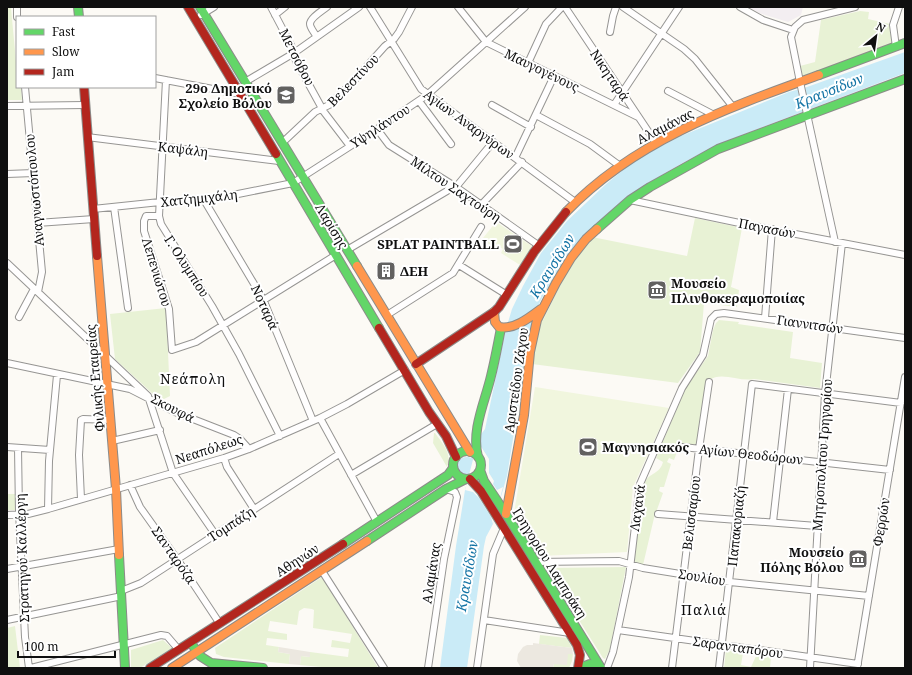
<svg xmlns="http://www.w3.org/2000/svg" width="912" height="675" font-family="'Noto Serif',serif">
	<rect width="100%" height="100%" fill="#fcfaf5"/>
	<path fill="#f3eef1" d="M749 7H803L801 15 788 22 759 13Z"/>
	<path fill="#e8f2d5" d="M7 8H11L17 72V87H21L22 100H7Z
		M860 11 869 12 868 19 890 24 892 45 802 78 800 66 815 62 821 20Z
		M695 218 742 228 731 287 739 290 737 307 704 303 700 352 678 383 532 364 538 329 540 328 541 319 543 320 565 276 574 260 592 237 687 256Z
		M166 308 170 396 164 399 153 394 115 359 110 314Z
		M719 320 739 322 738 324 793 332 790 358 822 363 820 388 754 379C739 382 722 371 709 380L697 446 680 444 674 460 669 458 667 462 671 464 664 487H660L659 491 663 493 654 518 643 565 635 563C635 544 638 525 640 507 641 499 642 490 645 482 649 473 660 474 663 462L656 458 685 389 708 356 713 330 716 323Z
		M434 433H435C442 443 453 454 447 467L433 443Z
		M7 494H15L16 510H7Z
		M626 567 610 649 605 659 603 658 546 568Z
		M322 577 377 666V668H332L300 665 301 656 310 657V652L348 657 349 649 331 647 332 640 350 643 352 634 313 628 314 610 312 609 304 608 299 611 297 625 270 621 268 631 287 634V640L267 638 266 645 279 647 278 652 290 654 289 664 224 657 216 654 215 648Z
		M15 626 20 668H7V628Z
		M540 635 567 638 572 648 539 644Z
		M163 640 172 648 140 668H131V650Z
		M726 650 743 653 741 665 751 667 757 654 771 656 770 668H724Z
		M568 653 573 654 572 661 569 668H553L554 664Z"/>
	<path fill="#f1f6de" d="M496 222 532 246 520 265 501 253 503 249 494 243 491 246 483 238Z
		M535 387 669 408 633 487 627 552 540 556 514 513Z"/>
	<path fill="#ece8e0" d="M533 643 572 648 573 654H568L567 665 554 664 553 668H521L517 661 518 654 523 647 527 645H533Z
		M279 647 310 652V657L301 656 300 665 289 664 290 654 278 652Z"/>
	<path fill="#caebf7" d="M905 52V73L726 141C658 173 591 214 552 281 545 292 539 302 535 314L522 383 507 476 493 524 486 537 484 546 467 668H440L456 546 465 490 469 475C450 475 456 450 474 459L479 437 485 429 506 329 512 309 523 286 541 253 555 236 567 221 605 185 629 165 646 154 681 136 789 92 807 87Z"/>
	<path fill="#fcfaf5" d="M479 437 480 445 489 459V473L494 481 493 484 497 490 503 487 493 524 491 517 479 498 473 492 465 490Z"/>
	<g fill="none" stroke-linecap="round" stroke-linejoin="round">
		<g stroke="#969593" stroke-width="8">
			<path id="street" d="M17 7V17
				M271 7 291 45 296 61 324 112 350 146
				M370 7 421 89 575 202
				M458 7 486 42 638 117
				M565 7 656 143
				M623 7 684 49 695 59 733 107
				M740 7 763 20 793 30
				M201 15 214 7
				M275 15 285 7
				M610 32 613 16 616 7
				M316 36C315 33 310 28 310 24 310 18 322 11 327 7
				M896 47 893 25 899 7
				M528 63 546 24 562 7
				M155 78 239 94
				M166 80 159 216 161 224 212 306 239 354 280 436
				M245 82 294 53 359 7
				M25 87 42 272 38 292
				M668 91 714 115
				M419 101 451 144
				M492 105 531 127
				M614 105 679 7
				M7 106 85 105
				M536 115 590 144 620 166
				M377 129 389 145 456 187 538 245
				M87 137 279 161
				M282 143 315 112 329 105 350 85 385 46 394 39 399 32 412 7
				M515 158 554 76
				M7 174 34 173
				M456 187 493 142
				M204 200 263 299 313 421
				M630 200 749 225 905 255
				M481 205 522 162
				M114 207 128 308
				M93 209 160 202 218 198 293 183 377 129 427 95 525 7
				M159 216H146L144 221V231L169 309 172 350 196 342 336 255
				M37 223 94 219
				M835 242 800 82 791 37 795 27 803 20 855 7
				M347 250 447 191 451 184
				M7 263 148 396 173 473 215 534
				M459 265 507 295
				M387 315 453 273 481 227
				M19 317 34 289
				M765 318 772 229
				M7 363 130 389 175 412 234 435 240 439 249 449
				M320 418 377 522
				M112 441 160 430
				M7 447 50 450
				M683 447 890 470
				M18 448 19 512 25 637 29 668
				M224 458 227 467 254 509
				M351 475 437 424
				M130 485 140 507 177 559 220 624
				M81 499 79 455 81 420 83 419 110 420
				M48 509 49 461 57 375
				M658 514 817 526
				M7 515 28 514 48 509 224 458 249 449 320 418 347 404 405 370
				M773 522 788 389
				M535 562 619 561 643 568 730 582 869 596
				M7 569 119 549
				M322 571 384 668
				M121 591 141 583 339 454
				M7 620 122 596
				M484 620 570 633
				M618 630 858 664
				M31 668 161 635 167 636 179 650
				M428 668 444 559 457 497 455 492 446 489
				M477 668 493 554 504 528
				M607 668 613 652 629 577 640 484 682 388 703 355 711 319 716 314 724 313 905 338
				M672 668 699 449 709 382
				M719 668 752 384 901 403
				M810 668 825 394 842 243
				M857 668 905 377"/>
		</g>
		<g stroke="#8c8b89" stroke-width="10">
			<path id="fast" d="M78 7 79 17
				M200 7 357 266
				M819 75 905 43
				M276 154 379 328
				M597 229 630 200 650 187 718 149 905 79
				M453 465a14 14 0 1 1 28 0a14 14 0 1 1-28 0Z
				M478 457C471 430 485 402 491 376 495 360 498 344 501 328
				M480 470 484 481 506 514 601 668
				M367 541 446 489 466 479
				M343 544 448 475 453 468
				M119 555 125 668
				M191 643 200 656 211 663 263 668
				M580 668 590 664 600 668"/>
		</g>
		<g stroke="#8c8b89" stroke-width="10">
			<path id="slow" d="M566 212C635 140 727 108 819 75
				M97 256 116 489 119 555
				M357 266 470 452
				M494 312 495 322 499 327C514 330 529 318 541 309
				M506 514 524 415 530 352 537 320 556 283 571 258 586 239 597 229
				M172 668 367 541"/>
		</g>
		<g stroke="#8c8b89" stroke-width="10">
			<path id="jam" d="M188 7 276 154
				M84 87 97 256
				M379 328 429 412 446 436 456 457
				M416 364 494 312 499 307 534 252 566 212
				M470 479 481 491 577 645 580 655 578 668
				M150 668 343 544"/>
		</g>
		<use href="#street" stroke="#fffefe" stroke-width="6"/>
		<use href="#fast" stroke="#63d668" stroke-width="8"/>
		<use href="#slow" stroke="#ff974d" stroke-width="8"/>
		<use href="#jam" stroke="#b3261e" stroke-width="8"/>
	</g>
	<defs>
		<g id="school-square" transform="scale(1)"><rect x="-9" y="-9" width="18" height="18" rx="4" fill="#626160" stroke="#fff"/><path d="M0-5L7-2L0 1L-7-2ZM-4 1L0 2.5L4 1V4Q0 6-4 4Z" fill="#fff"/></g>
		<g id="stadium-square" transform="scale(1)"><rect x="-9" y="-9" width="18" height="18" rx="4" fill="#626160" stroke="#fff"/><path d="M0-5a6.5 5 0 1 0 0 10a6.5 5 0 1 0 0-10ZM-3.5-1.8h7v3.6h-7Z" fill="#fff"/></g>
		<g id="building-square" transform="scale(1)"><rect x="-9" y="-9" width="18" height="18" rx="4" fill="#626160" stroke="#fff"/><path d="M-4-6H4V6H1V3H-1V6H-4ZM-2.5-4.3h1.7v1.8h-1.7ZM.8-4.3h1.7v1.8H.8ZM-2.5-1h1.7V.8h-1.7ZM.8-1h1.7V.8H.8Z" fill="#fff"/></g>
		<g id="museum-square" transform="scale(1)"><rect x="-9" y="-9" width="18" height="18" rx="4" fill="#626160" stroke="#fff"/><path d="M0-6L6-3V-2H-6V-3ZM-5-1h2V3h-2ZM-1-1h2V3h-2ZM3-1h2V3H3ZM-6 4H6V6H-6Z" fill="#fff"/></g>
	</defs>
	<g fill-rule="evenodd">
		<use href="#school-square" x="286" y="95"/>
		<use href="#stadium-square" x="513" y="244"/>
		<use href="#building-square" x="386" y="271"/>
		<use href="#museum-square" x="657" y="290"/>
		<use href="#stadium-square" x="588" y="447"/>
		<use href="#museum-square" x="858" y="559"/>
	</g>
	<g text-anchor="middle" stroke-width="4" stroke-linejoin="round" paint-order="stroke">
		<g font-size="13" fill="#0f0f0f" stroke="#fff">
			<text transform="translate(297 57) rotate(63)" y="5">Μετσόβου</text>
			<text transform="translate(542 70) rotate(26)" y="5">Μαυγογένους</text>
			<text transform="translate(610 75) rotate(56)" y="5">Νικηταρά</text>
			<text transform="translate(353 80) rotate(-46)" y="5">Βελεστίνου</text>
			<text transform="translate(469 124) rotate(36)" y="5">Αγίων Αναργύρων</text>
			<text transform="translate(380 126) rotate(-33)" y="5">Υψηλάντου</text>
			<text transform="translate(665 126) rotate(-27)" y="5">Αλαμάνας</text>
			<text transform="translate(183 149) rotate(7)" y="5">Καψάλη</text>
			<text transform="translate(456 189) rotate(34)" y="5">Μίλτου Σαχτούρη</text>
			<text transform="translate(34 190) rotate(-95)" y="5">Αναγνωστόπουλου</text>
			<text transform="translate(199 198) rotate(-6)" y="5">Χατζημιχάλη</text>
			<text transform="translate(332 226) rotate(59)" y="5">Λαρίσης</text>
			<text transform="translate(767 228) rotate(11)" y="5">Παγασών</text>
			<text transform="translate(187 266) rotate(57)" y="5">Γ. Ολυμπίου</text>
			<text transform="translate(157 272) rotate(73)" y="5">Λεπενιώτου</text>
			<text transform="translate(265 307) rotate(65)" y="5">Νοταρά</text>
			<text transform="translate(810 324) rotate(8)" y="5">Γιαννιτσών</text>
			<text transform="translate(95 378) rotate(-95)" y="5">Φιλικής Εταιρείας</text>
			<text transform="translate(516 380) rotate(-82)" y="5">Αριστείδου Ζάχου</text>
			<text transform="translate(173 408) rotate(27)" y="5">Σκουφά</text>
			<text transform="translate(209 449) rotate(-18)" y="5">Νεαπόλεως</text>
			<text transform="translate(751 454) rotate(6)" y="5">Αγίων Θεοδώρων</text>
			<text transform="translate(822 455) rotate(-86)" y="5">Μητροπολίτου Γρηγορίου</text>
			<text transform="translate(637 508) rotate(-82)" y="5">Λαχανά</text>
			<text transform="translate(691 513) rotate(-83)" y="5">Βελισσαρίου</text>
			<text transform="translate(881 522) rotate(-81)" y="5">Φερρών</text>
			<text transform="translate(231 524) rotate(-33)" y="5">Τομπάζη</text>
			<text transform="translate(736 526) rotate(-84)" y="5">Παπακυριαζή</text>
			<text transform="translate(174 555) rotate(55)" y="5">Σανταρόζα</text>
			<text transform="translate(22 558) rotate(-92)" y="5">Στρατηγού Καλλέργη</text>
			<text transform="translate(297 560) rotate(-33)" y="5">Αθηνών</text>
			<text transform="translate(550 563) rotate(58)" y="5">Γρηγορίου Λαμπράκη</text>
			<text transform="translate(431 573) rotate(-81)" y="5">Αλαμάνας</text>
			<text transform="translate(702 577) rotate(9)" y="5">Σουλίου</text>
			<text transform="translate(738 647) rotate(8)" y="5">Σαρανταπόρου</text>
		</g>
		<g font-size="13" font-weight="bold" fill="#0f0f0f" stroke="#fff" text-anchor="end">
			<text x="272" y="93">29ο Δημοτικό<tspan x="272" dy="15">Σχολείο Βόλου</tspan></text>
			<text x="499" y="249">SPLAT PAINTBALL</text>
			<text x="400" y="276" text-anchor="start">ΔΕΗ</text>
			<text x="671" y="288" text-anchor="start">Μουσείο<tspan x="671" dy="15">Πλινθοκεραμοποιίας</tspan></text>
			<text x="602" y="452" text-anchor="start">Μαγνησιακός</text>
			<text x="844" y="557">Μουσείο<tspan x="844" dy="15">Πόλης Βόλου</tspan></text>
		</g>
		<g font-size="14" font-style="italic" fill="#1474a5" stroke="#fff">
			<text transform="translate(829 91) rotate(-22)" y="5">Κραυσίδων</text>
			<text transform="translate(552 266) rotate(-58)" y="5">Κραυσίδων</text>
			<text transform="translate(467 576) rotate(-80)" y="5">Κραυσίδων</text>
		</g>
		<g font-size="14" letter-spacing="1" fill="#0f0f0f" stroke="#fff">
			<text x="193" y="384">Νεάπολη</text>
			<text x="704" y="615">Παλιά</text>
		</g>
	</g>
	<rect width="912" height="675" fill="none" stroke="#0f0f0f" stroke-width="16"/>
	<rect x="16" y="16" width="140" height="72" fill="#ffffff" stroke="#9f9f9f"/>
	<rect x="24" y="29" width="20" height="6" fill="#63d668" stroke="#9f9f9f"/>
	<text x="52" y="36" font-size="12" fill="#0f0f0f">Fast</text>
	<rect x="24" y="49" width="20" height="6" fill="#ff974d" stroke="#9f9f9f"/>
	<text x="52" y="56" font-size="12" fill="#0f0f0f">Slow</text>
	<rect x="24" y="69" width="20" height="6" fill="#b3261e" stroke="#9f9f9f"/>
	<text x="52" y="76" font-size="12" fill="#0f0f0f">Jam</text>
	<g transform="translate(876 36) rotate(29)" stroke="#ffffff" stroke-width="3" paint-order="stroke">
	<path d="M0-3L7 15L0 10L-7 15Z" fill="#0f0f0f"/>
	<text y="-6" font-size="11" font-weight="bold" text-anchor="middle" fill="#0f0f0f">N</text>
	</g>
	<path d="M18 651v6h97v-6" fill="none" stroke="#0f0f0f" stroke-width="2"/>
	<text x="24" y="651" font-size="12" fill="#0f0f0f" stroke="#ffffff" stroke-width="3" paint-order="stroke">100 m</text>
</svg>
